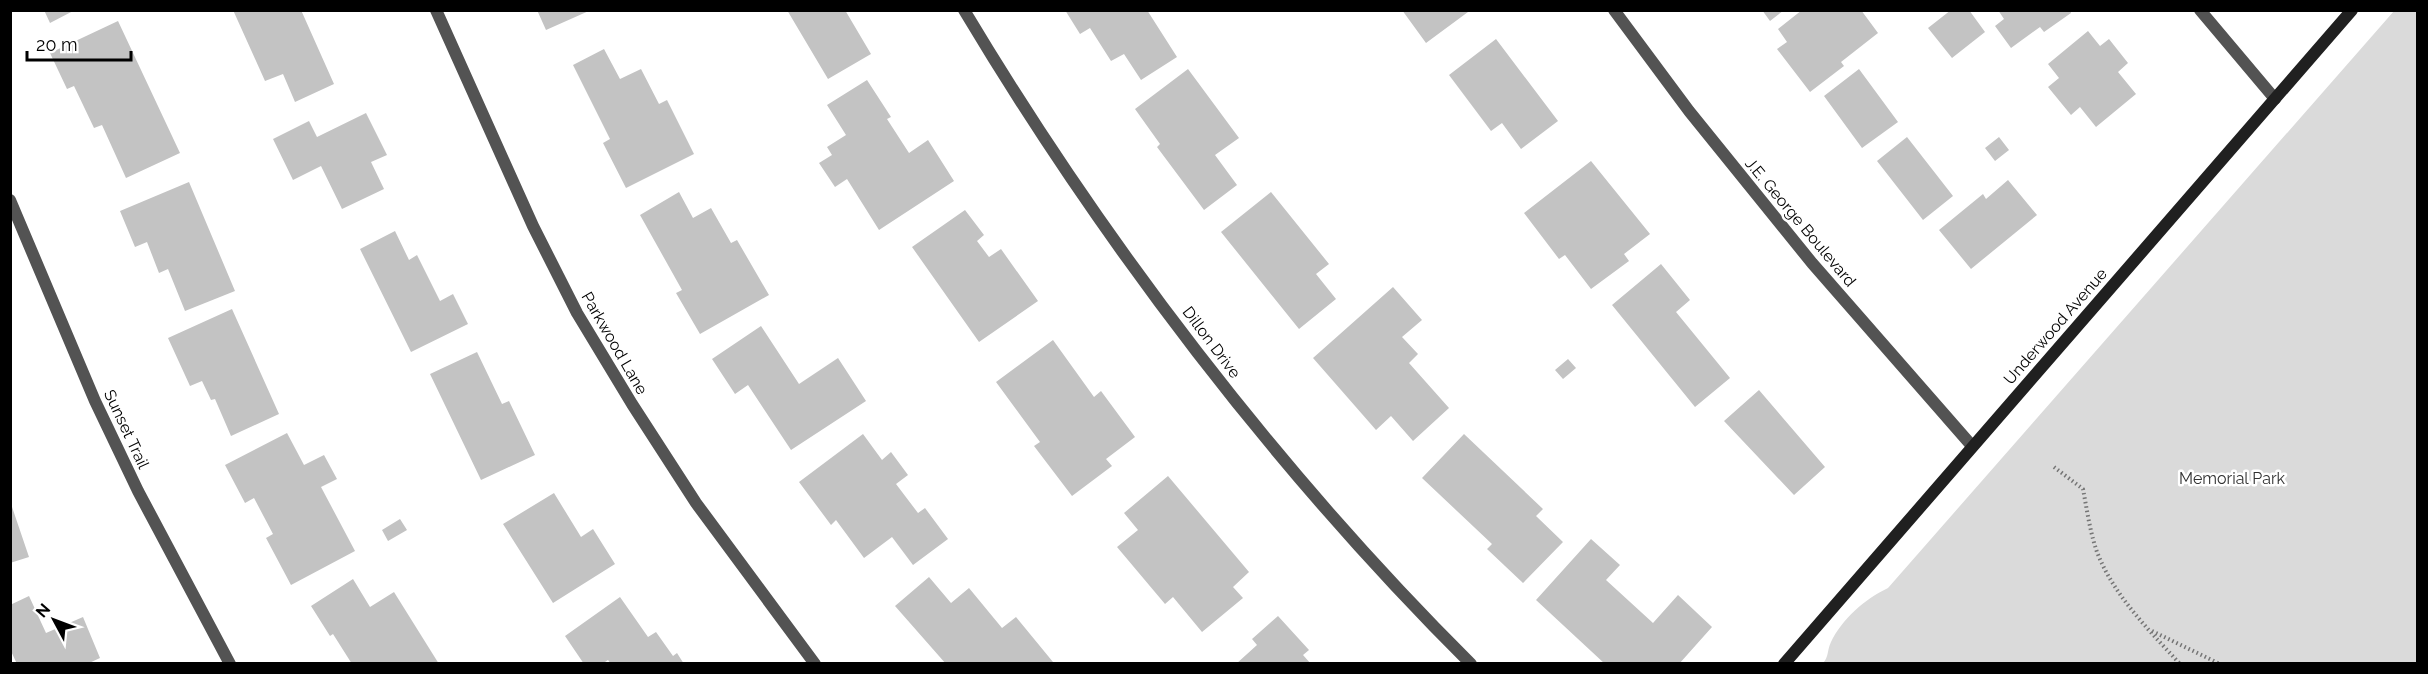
<svg xmlns="http://www.w3.org/2000/svg" width="2428" height="674" font-family="Raleway,sans-serif">
	<rect width="100%" height="100%" fill="#fff"/>
	<path fill="#dadada" d="M2394 11H2418L2417 663H1823C1829 657 1827 650 1831 642 1842 619 1865 599 1888 588Z"/>
	<path fill="#c3c3c3" d="M44 10H75L50 23Z
		M233 10H301L334 84 295 102 283 74 265 81Z
		M537 10H591L546 30Z
		M787 10H845L871 54 828 79Z
		M1065 10H1147L1177 57 1141 80 1124 54 1111 61 1090 28 1080 34Z
		M1402 10H1466L1468 12 1426 43Z
		M1762 10H1784L1770 21Z
		M1802 10H1861L1878 33 1841 62 1844 66 1810 92 1777 49 1787 42 1778 29Z
		M1951 10H1969L1985 32 1952 58 1928 28Z
		M1998 10H2070L2071 13 2044 32 2040 27 2011 48 1995 26 2004 19Z
		M118 21 180 153 126 178 102 125 94 128 74 86 67 89 50 53Z
		M2088 31 2100 46 2109 39 2128 63 2118 72 2136 94 2096 127 2080 107 2071 115 2048 87 2059 78 2048 64Z
		M1496 39 1558 121 1521 149 1502 123 1491 131 1449 75Z
		M604 49 620 79 641 69 659 104 667 100 694 154 626 188 603 143 610 139 573 65Z
		M1188 69 1239 138 1215 155 1237 185 1204 210 1157 147 1160 144 1135 109Z
		M1859 69 1898 122 1862 148 1824 96Z
		M867 80 891 117 887 119 909 153 928 140 954 181 879 230 847 179 835 187 819 163 832 155 827 147 846 135 827 105Z
		M366 113 387 155 371 162 384 189 342 209 321 166 293 180 273 139 309 121 317 137Z
		M1907 137 1953 196 1923 220 1877 161Z
		M1999 137 2009 150 1995 161 1985 148Z
		M1591 161 1650 234 1624 254 1629 261 1591 289 1565 255 1559 259 1524 213Z
		M2008 180 2037 215 1971 269 1939 230 1983 194 1986 199Z
		M189 182 235 291 185 311 168 269 159 273 147 242 135 247 120 211Z
		M679 192 693 218 711 208 731 243 737 240 769 295 700 334 676 293 682 290 640 215Z
		M1271 192 1329 264 1316 274 1336 299 1299 329 1221 232Z
		M965 210 984 235 977 241 989 257 1001 249 1038 301 979 342 912 247Z
		M395 231 409 260 417 255 440 301 453 294 468 324 411 352 360 249Z
		M1661 264 1690 300 1676 312 1730 378 1695 407 1612 305Z
		M1393 287 1422 320 1402 337 1418 354 1409 363 1449 408 1413 441 1391 416 1376 430 1313 358Z
		M232 309 279 414 231 436 215 399 211 400 202 381 190 386 168 338Z
		M761 326 799 384 838 358 866 401 791 450 748 385 735 394 712 359Z
		M1053 340 1094 397 1101 391 1135 437 1106 459 1112 466 1072 496 1034 446 1040 442 996 382Z
		M477 352 502 404 509 401 535 455 481 480 430 374Z
		M1568 359 1576 368 1563 379 1555 370Z
		M1759 390 1825 467 1794 495 1724 421Z
		M287 433 304 465 324 455 337 479 321 487 355 551 291 585 266 538 273 534 254 498 245 503 225 465Z
		M863 434 882 460 891 452 908 475 896 484 918 513 925 508 948 539 913 565 892 537 864 558 836 520 831 525 799 482Z
		M1464 434 1543 509 1536 516 1563 542 1523 583 1487 549 1492 544 1422 478Z
		M1168 476 1249 572 1233 587 1243 598 1202 632 1173 597 1165 604 1117 547 1138 530 1124 513Z
		M554 493 581 537 593 529 615 564 553 603 503 524Z
		M10 501 29 557 10 563Z
		M400 519 407 530 388 541 382 530Z
		M1591 539 1620 565 1606 580 1653 623 1678 595 1712 627 1679 664H1605L1536 600Z
		M929 577 951 603 969 588 1002 628 1016 617 1053 662 946 664 895 606Z
		M353 579 370 607 394 592 439 664H352L333 634 330 636 311 606Z
		M29 596 46 633 83 617 100 658 87 664H17L10 649V605Z
		M620 597 648 637 656 632 673 656 677 653 684 664H611L608 660 602 664H584L565 636Z
		M1278 616 1309 650 1303 655 1311 664H1236L1257 645 1252 639Z"/>
	<g fill="none" stroke-linecap="round" stroke-linejoin="round">
		<path stroke="#757575" stroke-width="4" stroke-dasharray="1.5 3" stroke-linecap="butt" d="M2054 467 2083 489C2087 510 2090 532 2097 552 2114 596 2149 630 2180 664
			M2152 631 2220 664"/>
		<path stroke="#535353" stroke-width="12" d="M436 10 533 226 577 313 632 404 696 503 815 664
			M964 10C1104 244 1278 472 1471 664
			M1614 10 1689 111 1812 263 1972 446
			M2200 10 2275 99
			M10 200 95 401 138 491 230 664"/>
		<path stroke="#202020" stroke-width="12" d="M1784 664 2352 10"/>
	</g>
	<g text-anchor="middle" stroke-width="5" stroke-linejoin="round" paint-order="stroke">
		<g font-size="16" fill="#000" stroke="#fff">
			<text transform="translate(1801 222) rotate(50)" y="6">J.E. George Boulevard</text>
			<text transform="translate(2055 326) rotate(-49)" y="6">Underwood Avenue</text>
			<text transform="translate(1212 342) rotate(53)" y="6">Dillon Drive</text>
			<text transform="translate(615 343) rotate(60)" y="6">Parkwood Lane</text>
			<text transform="translate(127 429) rotate(65)" y="6">Sunset Trail</text>
		</g>
		<g font-size="16" fill="#313131" stroke="#fff">
			<text x="2232" y="484">Memorial Park</text>
		</g>
	</g>
	<rect width="2428" height="674" fill="none" stroke="#000000" stroke-width="24"/>
	<g transform="translate(54 620) rotate(311)" stroke="#ffffff" stroke-width="4.5" paint-order="stroke">
	<path d="M0-4.5L10 22L0 15L-10 22Z" fill="#000000"/>
	<text y="-9" font-size="16" font-weight="bold" text-anchor="middle" fill="#000000">N</text>
	</g>
	<path d="M27 51v9h104v-9" fill="none" stroke="#000000" stroke-width="3"/>
	<text x="36" y="51" font-size="18" fill="#000000" stroke="#ffffff" stroke-width="4.5" paint-order="stroke">20 m</text>
</svg>
